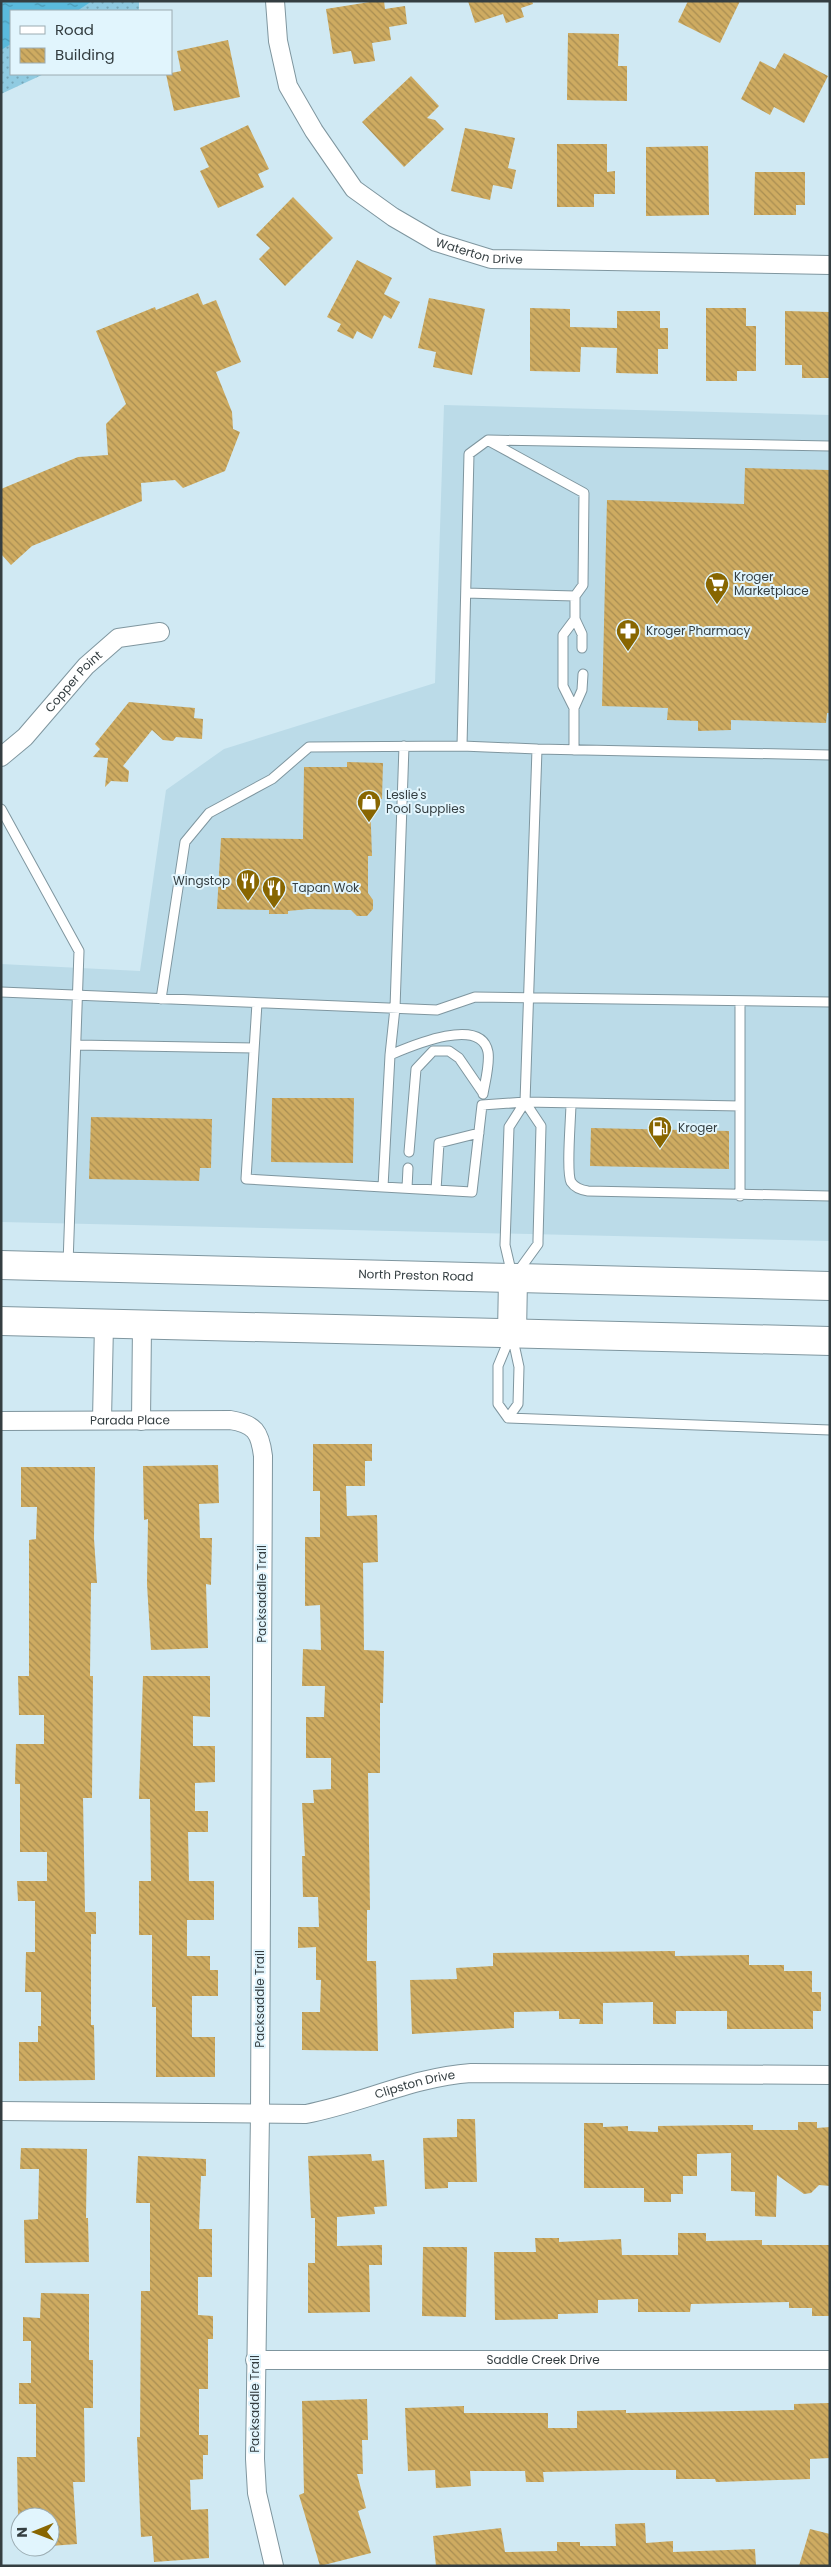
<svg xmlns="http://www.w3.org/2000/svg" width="831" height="2567" font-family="Poppins,sans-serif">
	<defs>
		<pattern id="park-dots" width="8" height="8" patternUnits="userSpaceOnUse" patternTransform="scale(1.25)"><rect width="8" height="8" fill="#90cbe1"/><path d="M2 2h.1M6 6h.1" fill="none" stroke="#76a6b8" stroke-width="1.8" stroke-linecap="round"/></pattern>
		<pattern id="water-ripples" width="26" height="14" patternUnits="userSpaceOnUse" patternTransform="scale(1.25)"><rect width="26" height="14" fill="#5abadc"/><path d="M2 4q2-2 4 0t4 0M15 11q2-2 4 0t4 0" fill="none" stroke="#4b99b4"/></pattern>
		<pattern id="building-back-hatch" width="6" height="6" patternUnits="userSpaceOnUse" patternTransform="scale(1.25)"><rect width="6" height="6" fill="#ceab61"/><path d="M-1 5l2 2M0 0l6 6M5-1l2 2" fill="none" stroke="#a88d52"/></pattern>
	</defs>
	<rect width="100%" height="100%" fill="#d0e9f3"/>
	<path fill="#bbdbe8" d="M444 405 830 415V1241L1 1222V964L140 971 166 790 224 749 435 683Z"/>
	<path fill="url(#park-dots)" d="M1 1H139V11H11V74H44L1 94Z"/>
	<path fill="url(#water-ripples)" d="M1 1H92L77 11H11V44L1 50Z"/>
	<path fill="url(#building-back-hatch)" d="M376 1H384L385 9 405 6 407 24 389 27 391 40 372 43 375 61 354 64 351 51 333 54 326 9Z
		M468 1H532L533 4 521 8 524 17 506 23 503 14 475 23Z
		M688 1H740L720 43 678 22Z
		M568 33 619 34 618 66H627V101L567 100Z
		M228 40 240 97 174 111 166 74 181 71 177 51Z
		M784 53 828 76 804 123 774 107 770 115 741 99 760 61 775 69Z
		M411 76 439 106 427 118 435 120 444 129 404 167 362 122Z
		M248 125 269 169 258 174 264 187 218 208 200 171 209 167 200 148Z
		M465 128 515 138 508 168 516 170 512 189 493 185 490 200 451 191Z
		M557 144H607V172L615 171V194H594V207H557Z
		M708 146 709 215 646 216V147Z
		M755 172H805V205H796V215H754Z
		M293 197 333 238 285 286 259 259 270 248 256 235Z
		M357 260 392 278 384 294 400 302 391 319 384 315 372 339 357 331 353 339 337 331 341 324 327 317Z
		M198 293 203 305 216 300 241 362 216 372 232 412 233 429 240 432 225 471 183 488 175 480 141 483 142 501 32 546 11 565 1 554V489L78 457 108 455 106 424 126 404 96 331 155 307 156 310Z
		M429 298 485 309 472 375 433 367 436 352 418 348Z
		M530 308 570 309V327L617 328V311H660V328H668V349H658V374L616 373 617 348 581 347 580 372 530 371Z
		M706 308H746V326H756V371H737V381H706Z
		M785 311 830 312V378H802V365H785Z
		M745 468 830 470V713H827L826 723 731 720V730L698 731V721L667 720 668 708 602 706 607 500 744 504Z
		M129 702 195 708 194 718 203 719 202 739 176 737 173 741 163 740 152 730 123 766 129 771 128 782 111 781 105 787 108 758 93 757 100 749 95 744Z
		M347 762 383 763 382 799H370L372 856H368V893L373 900V909L367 916H357L351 910 309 909 288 911V914H269V910L217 909 221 838 303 839 304 767H347Z
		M272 1098H354L353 1163 271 1162Z
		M91 1117 212 1119 211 1168H200L199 1181 89 1179Z
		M591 1128 729 1131V1169L590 1166Z
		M313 1444H372V1461H365V1486H346L347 1516 377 1515 378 1562 363 1563 364 1650 384 1651 383 1703H380V1773H368L370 1910H367V1961H376L378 2051 302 2050V2012H320L321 1980H316V1947L298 1948V1927H319L318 1897H303L302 1856H305L302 1803H314L313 1790 331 1789V1758H306V1717H324L325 1686H302L303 1649 321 1650 320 1605 305 1606V1537H320V1491H313Z
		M218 1465 219 1503 199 1504 200 1538H212L211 1585 206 1584 208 1648 151 1650 147 1584 148 1519 144 1520 143 1466Z
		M21 1467H95L94 1539 97 1583H91L90 1676H93L92 1798H83L85 1912H96V1934H91V2025H94L95 2080 19 2081V2042H38V2026H41V1992H25L26 1952H35V1901H18L17 1881H47V1852H20V1784H15L16 1744H44V1715H19L18 1676H29V1540L36 1539 37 1507H21Z
		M143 1676H210V1717L193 1716V1746H215V1782L195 1783V1811H208V1832H188L189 1881H214V1920H187V1956H210V1970H218V1996H192V2037H215V2077H156V2007H152V1935H139V1881H151L150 1799H139Z
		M675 1951V1956L749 1955V1965H784V1971H812V1992H821V2011H813V2029H727V2011H676V2024H653V2002L603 2003V2024H579L580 2019H559V2011L514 2012V2028L412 2034 410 1980 457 1979 456 1968 493 1966V1953Z
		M457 2119H475L477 2182H448V2188L425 2189 423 2138 457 2137Z
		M798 2122H817V2128L830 2127V2186L819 2185 811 2193 804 2194 777 2175 776 2217 755 2216V2192L731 2191V2153L697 2154V2176H683V2194H671V2202H644V2188H584V2123H603V2127L628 2126V2131L658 2132V2126L731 2125H753V2130H798Z
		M21 2148 87 2149 86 2218H88L89 2262 25 2263 24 2220 38 2219 39 2169H20Z
		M371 2154 372 2161 384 2160 387 2206 374 2207 375 2214 337 2217V2246L382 2245V2265H369L370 2312 308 2313V2263H315V2218H311L308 2156Z
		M138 2156 206 2159V2176H201L199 2229H212V2277H198V2315L213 2316V2339H208V2389H199V2435H208V2455H203V2479L190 2480 191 2510 208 2509 209 2558 154 2562 152 2536 141 2537 137 2437H140L141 2291H150V2203H136Z
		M678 2233H706V2241L762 2240V2245H830V2316H812V2308H789V2302L691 2304 690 2312H638V2299L598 2300V2313L558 2314V2319L495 2320 494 2252H536L535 2238H559V2242L621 2239 622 2255H678Z
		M423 2247H467L466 2317 422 2316Z
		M41 2293 89 2294V2360H93V2408H84L85 2482H73L77 2544 50 2546V2517H18L17 2457H36V2404H19V2383H31V2341H23V2317L40 2318Z
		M367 2399 368 2440H362L363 2474H357L366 2508 358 2511 371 2553 320 2566 299 2495 304 2493 302 2401Z
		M830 2403V2458L810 2459V2479L716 2482 715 2479H676V2470H627L543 2472 544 2482H526L525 2471H470L471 2486 436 2488 435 2470 408 2471 405 2408 464 2406V2413H548V2428H577V2411L626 2410V2413L794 2410V2404Z
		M645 2523 646 2543 673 2541V2552L755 2549 756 2566H436L433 2536 501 2528 505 2552 557 2551V2542H580V2546H616L615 2524Z
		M810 2529 830 2534V2566H799Z"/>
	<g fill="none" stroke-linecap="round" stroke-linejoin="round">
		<g stroke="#7f969f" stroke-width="11">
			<path id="service" d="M489 441 584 493 583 585 575 596V619L563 635V686L574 708V750
				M466 593 575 596
				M575 619 582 634V648
				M574 708 582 690 583 674
				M537 749 830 755
				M1 809 79 951 68 1264
				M1 992 437 1010 475 997 830 1002
				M161 999 185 842 209 813 272 779 309 747 462 746
				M257 1003 246 1179 383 1187 390 1055 395 1008 404 746
				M76 1045 254 1048
				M390 1055C409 1047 481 1015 488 1052 490 1064 485 1082 483 1094
				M571 1103C571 1117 566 1172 571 1182 575 1188 581 1190 588 1191L830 1196
				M409 1152 416 1069 433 1051H449L459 1058 483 1093
				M383 1187 472 1192 482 1105 525 1102 740 1106
				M407 1188 408 1168
				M436 1190 439 1143 479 1133
				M740 1196V1001
				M517 1273 538 1244V1240L541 1126 525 1102
				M512 1275 505 1245 509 1127 525 1102 537 749 462 746 469 454 488 440 830 446
				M508 1418 830 1430
				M508 1418 498 1404V1366L510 1337
				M508 1418 518 1404 519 1367 512 1335"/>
		</g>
		<g stroke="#7f969f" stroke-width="20">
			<g id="minor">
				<path id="s1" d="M275 1 278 41 288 86 314 131 354 189 393 217 436 242 491 259 830 265"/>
				<path id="s2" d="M1 757 25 737 86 666 118 638 160 632"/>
				<path d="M102 1420 104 1324"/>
				<path id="s3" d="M1 1421 230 1420C255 1424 260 1432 263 1456L260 2114 255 2459 257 2493 274 2566"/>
				<path d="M141 1421 142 1325"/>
				<path id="s4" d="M1 2111 306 2114C363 2103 413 2077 471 2073L830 2075"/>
				<path id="s5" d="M255 2360H830"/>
			</g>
		</g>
		<g stroke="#7f969f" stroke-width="30">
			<g id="primary">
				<path id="s6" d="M1 1265 830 1286"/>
				<path d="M1 1321 830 1341"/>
				<path d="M512 1334 513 1278"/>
			</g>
		</g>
		<use href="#service" stroke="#fff" stroke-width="9"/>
		<use href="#minor" stroke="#fff" stroke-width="18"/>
		<use href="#primary" stroke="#fff" stroke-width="28"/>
	</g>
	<defs>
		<g id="supermarket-pin" transform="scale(1.25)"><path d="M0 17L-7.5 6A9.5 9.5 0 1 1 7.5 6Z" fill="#886601" stroke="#e1f5fd"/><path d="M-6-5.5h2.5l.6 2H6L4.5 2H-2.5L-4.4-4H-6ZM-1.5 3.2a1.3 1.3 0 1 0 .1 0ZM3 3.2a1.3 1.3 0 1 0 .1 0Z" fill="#fff"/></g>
		<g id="pharmacy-pin" transform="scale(1.25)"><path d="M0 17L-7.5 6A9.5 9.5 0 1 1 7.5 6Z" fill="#886601" stroke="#e1f5fd"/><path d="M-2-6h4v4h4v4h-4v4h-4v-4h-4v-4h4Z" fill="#fff"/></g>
		<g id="shop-pin" transform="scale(1.25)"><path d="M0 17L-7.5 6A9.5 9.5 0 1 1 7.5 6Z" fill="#886601" stroke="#e1f5fd"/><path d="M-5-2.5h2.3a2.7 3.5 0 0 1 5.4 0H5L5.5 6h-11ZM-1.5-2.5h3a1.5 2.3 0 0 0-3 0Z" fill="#fff"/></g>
		<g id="restaurant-pin" transform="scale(1.25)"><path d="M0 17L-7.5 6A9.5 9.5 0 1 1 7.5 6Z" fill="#886601" stroke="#e1f5fd"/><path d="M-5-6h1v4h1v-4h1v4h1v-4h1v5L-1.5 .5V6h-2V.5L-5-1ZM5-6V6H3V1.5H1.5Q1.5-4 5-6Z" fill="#fff"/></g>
		<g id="fuel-pin" transform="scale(1.25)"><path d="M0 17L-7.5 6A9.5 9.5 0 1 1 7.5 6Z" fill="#886601" stroke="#e1f5fd"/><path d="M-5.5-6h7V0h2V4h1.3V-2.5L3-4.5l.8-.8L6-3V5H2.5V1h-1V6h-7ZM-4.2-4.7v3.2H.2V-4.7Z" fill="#fff"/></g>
	</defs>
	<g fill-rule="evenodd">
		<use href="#supermarket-pin" x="717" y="584"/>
		<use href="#pharmacy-pin" x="628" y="631"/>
		<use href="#shop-pin" x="369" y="802"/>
		<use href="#restaurant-pin" x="248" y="881"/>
		<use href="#restaurant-pin" x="274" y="888"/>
		<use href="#fuel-pin" x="660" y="1128"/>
	</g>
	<g text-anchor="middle" stroke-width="4" stroke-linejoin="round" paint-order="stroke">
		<g font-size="12" fill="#343e41" stroke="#e1f5fd">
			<text dy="4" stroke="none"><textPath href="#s1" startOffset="351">Waterton Drive</textPath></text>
			<text dy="4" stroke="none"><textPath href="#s2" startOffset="105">Copper Point</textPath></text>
			<text dy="4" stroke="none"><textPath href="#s6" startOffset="415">North Preston Road</textPath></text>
			<text dy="4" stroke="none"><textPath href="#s3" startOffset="129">Parada Place</textPath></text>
			<text transform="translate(262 1594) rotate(-90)" y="4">Packsaddle Trail</text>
			<text transform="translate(260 1999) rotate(-90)" y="4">Packsaddle Trail</text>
			<text dy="4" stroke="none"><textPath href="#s4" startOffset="418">Clipston Drive</textPath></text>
			<text dy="4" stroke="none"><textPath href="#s5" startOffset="288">Saddle Creek Drive</textPath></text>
			<text transform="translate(255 2404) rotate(-90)" y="4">Packsaddle Trail</text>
		</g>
		<g font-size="12" fill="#343e41" stroke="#e1f5fd" text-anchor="start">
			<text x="734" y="581">Kroger<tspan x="734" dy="14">Marketplace</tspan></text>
			<text x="646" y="635">Kroger Pharmacy</text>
			<text x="386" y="799">Leslie's<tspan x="386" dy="14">Pool Supplies</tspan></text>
			<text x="230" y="885" text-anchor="end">Wingstop</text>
			<text x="292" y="892">Tapan Wok</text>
			<text x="678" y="1132">Kroger</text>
		</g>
	</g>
	<rect width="831" height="2567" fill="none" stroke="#343e41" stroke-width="5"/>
	<rect x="10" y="10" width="162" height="65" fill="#e1f5fd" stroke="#9cacb2"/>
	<rect x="20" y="26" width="25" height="8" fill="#ffffff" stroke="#9cacb2"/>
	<text x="55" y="35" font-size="15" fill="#343e41">Road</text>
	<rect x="20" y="48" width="25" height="15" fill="url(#building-back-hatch)" stroke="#9cacb2"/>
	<text x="55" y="60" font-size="15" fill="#343e41">Building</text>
	<g transform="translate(35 2532) rotate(269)"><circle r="24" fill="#e1f5fd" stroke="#9cacb2"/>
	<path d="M0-4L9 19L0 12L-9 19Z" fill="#886601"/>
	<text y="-8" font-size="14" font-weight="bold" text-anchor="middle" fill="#343e41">N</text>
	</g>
</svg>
